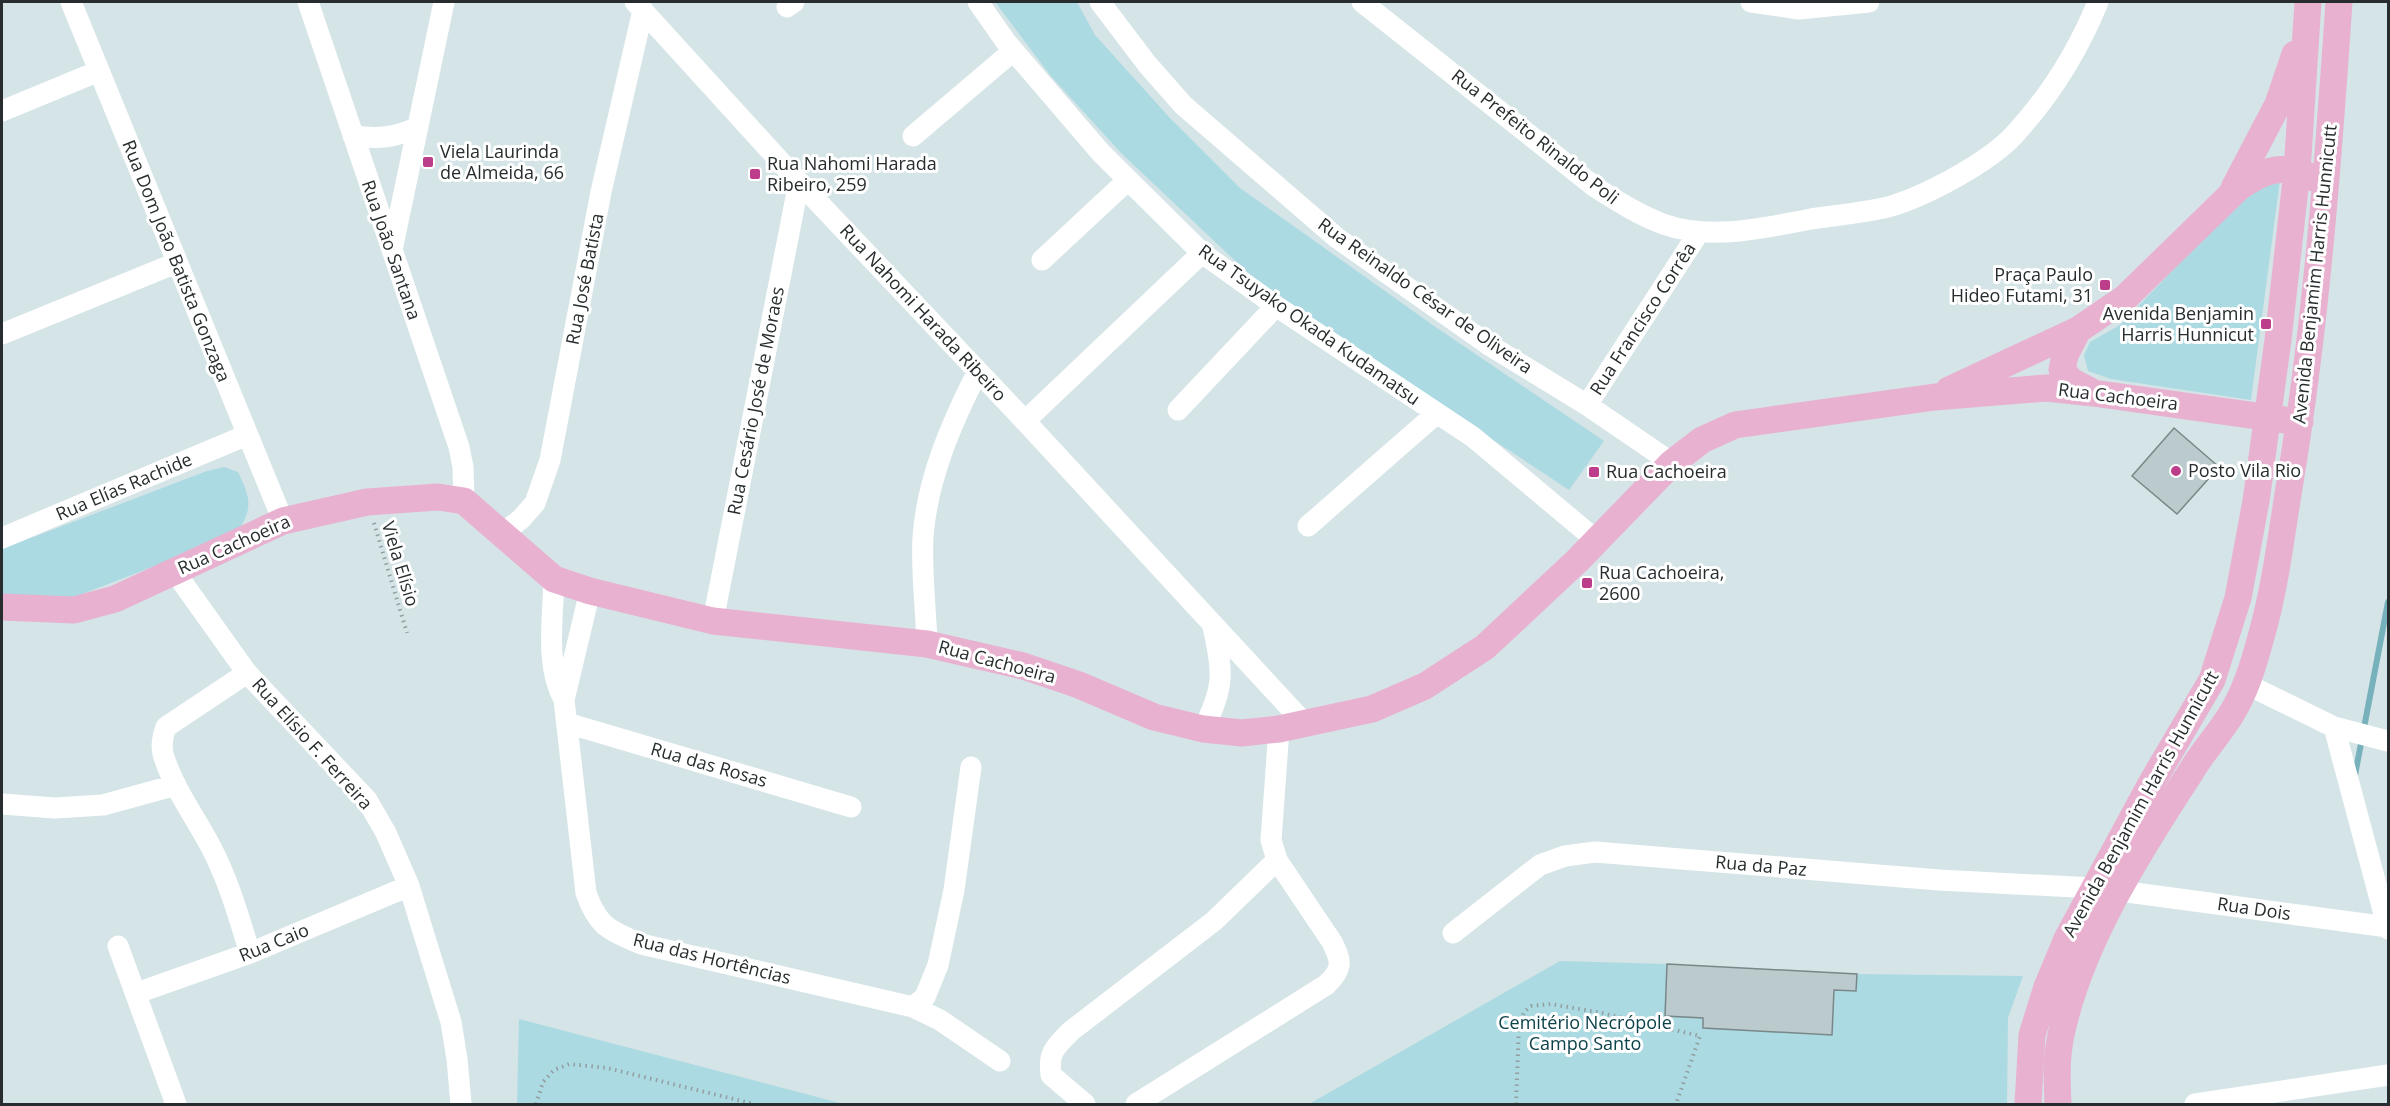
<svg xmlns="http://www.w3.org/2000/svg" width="2390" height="1106" font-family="'Open Sans',sans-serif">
	<rect width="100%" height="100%" fill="#d5e4e7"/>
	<path fill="#acdae2" d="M995 2H1077L1095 35 1170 118 1240 188 1437 328 1604 441 1569 490 1266 290 1121 153 1050 75Z
		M2280 180 2251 400 2111 379 2088 371 2084 355 2090 342 2120 325 2251 189Z
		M224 467 238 472C251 499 253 507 237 534L62 602 2 594V549L207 471Z
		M1560 961 1667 964 1665 1016 1703 1018V1028L1832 1035 1834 990 1856 991 1857 974 2023 976 2008 1018 2007 1104H1309Z
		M519 1019 844 1104H517Z"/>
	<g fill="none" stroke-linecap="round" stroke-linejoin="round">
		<path stroke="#77b1bb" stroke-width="6" d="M2355 775 2388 602"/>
	</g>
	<path fill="#bbcacd" stroke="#798789" stroke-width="1.5" d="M2174 428 2219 467 2177 514 2132 476Z
		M1667 964 1857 974 1856 991 1834 990 1832 1035 1703 1028V1018L1665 1016Z"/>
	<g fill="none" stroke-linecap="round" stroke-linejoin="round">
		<path stroke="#929ea0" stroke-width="4" stroke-dasharray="1.5 4.5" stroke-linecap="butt" d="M374 523 407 633
			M536 1104 543 1082 554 1070 569 1064 607 1068 754 1104
			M1516 1104 1519 1025 1524 1012 1531 1006 1551 1004 1602 1013 1700 1036 1676 1104"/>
		<path stroke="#fff" stroke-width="21" d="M71 2 283 521
			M308 2 459 447 463 467 464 501
			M635 2 799 182 1025 421 1305 724
			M978 2 1006 42 1101 153 1202 253 1276 306 1473 437 1596 540
			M1100 2 1147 64 1183 105 1337 238 1489 345 1587 405 1672 463
			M1362 2 1595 187C1617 201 1639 215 1663 224 1711 241 1763 228 1811 219 1837 215 1863 213 1888 207 1924 197 1988 163 2014 135 2050 96 2078 51 2098 2
			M1751 2 1799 9 1869 2
			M787 7 794 2
			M2 111 99 71
			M353 136C379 139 394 138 418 127
			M913 136 1013 51
			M392 250 444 2
			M1042 260 1128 180
			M2 334 176 263
			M1587 405 1699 232
			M1178 410 1276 306
			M1025 421 1202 253
			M1308 526 1437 413
			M502 534 521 519 535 503 550 460 601 192 643 10
			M2 538 247 435
			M175 572 247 673 367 800 386 833 409 886 451 1022 457 1059 461 1104
			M554 579C553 618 545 665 564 700L586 893C598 927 609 930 641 944L913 1007 940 1020 1000 1061
			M713 621 799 182
			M927 644C926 609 921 572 923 537 927 479 952 422 978 371
			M247 673 166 727C163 735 161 745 163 754 173 788 196 818 212 849 229 882 239 918 250 953
			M2246 684 2334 727 2388 741
			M564 700 590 591
			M567 723 851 807
			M2334 727 2388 929
			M1203 729C1225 688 1223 670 1213 627
			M2 804 55 808 103 805 176 785
			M2120 891 2388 927
			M1453 933 1540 865 1565 856 1595 852 1939 880 2094 888
			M118 946 176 1104
			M137 993 250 953 409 886
			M913 1007 925 997 938 965 954 890 971 767
			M1085 1104 1051 1075C1048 1052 1055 1047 1071 1031L1214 921 1277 860
			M1136 1104 1326 985C1343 969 1342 962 1332 942L1277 860 1271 840 1279 729
			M2195 1104 2388 1075"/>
		<path stroke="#e9b1d0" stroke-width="27" d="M2234 188 2278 104 2295 54
			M2078 330 2065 355 2062 370 2071 381 2092 392
			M1949 390 2078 330 2125 298 2238 188C2265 169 2283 163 2313 178
			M2 607 74 610 115 599 283 521 367 502 438 497 464 501 554 579 590 591 713 621 927 644 1023 666 1079 685 1154 717 1203 729 1242 733 1279 729 1372 709 1425 686 1485 647 1577 561 1672 463 1702 440 1735 425 1935 397 2046 388 2093 393 2300 422
			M2028 1104 2032 1035 2047 987 2067 939 2152 782 2212 680 2238 598 2256 501 2278 340 2297 171 2308 2
			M2058 1104C2057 1081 2056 1058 2061 1035 2080 943 2141 848 2192 770 2204 750 2220 733 2232 713 2246 690 2254 663 2261 637 2275 589 2281 537 2289 488 2316 327 2328 165 2339 2"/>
	</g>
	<g fill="#bc3d8a" stroke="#fff" stroke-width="2">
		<rect x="422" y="156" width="12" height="12" rx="3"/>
		<rect x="749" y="168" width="12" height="12" rx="3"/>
		<rect x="2099" y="279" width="12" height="12" rx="3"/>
		<rect x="2260" y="318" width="12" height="12" rx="3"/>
		<circle cx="2176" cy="471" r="6"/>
		<rect x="1588" y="466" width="12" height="12" rx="3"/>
		<rect x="1581" y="577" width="12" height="12" rx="3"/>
	</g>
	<g text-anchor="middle" stroke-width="6" stroke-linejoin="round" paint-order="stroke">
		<g font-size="18" fill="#272d2e" stroke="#fff">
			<text transform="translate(1535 137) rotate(38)" y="6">Rua Prefeito Rinaldo Poli</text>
			<text transform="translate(391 250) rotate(71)" y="6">Rua João Santana</text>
			<text transform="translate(176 261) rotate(68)" y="6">Rua Dom João Batista Gonzaga</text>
			<text transform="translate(2315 274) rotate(-84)" y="6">Avenida Benjamim Harris Hunnicutt</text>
			<text transform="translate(585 279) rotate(-79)" y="6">Rua José Batista</text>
			<text transform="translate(1425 296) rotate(35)" y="6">Rua Reinaldo César de Oliveira</text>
			<text transform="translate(923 313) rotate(47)" y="6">Rua Nahomi Harada Ribeiro</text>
			<text transform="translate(1643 319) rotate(-57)" y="6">Rua Francisco Corrêa</text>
			<text transform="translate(1309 325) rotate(35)" y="6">Rua Tsuyako Okada Kudamatsu</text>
			<text transform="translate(2118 397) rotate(7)" y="6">Rua Cachoeira</text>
			<text transform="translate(756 401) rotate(-79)" y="6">Rua Cesário José de Moraes</text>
			<text transform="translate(124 487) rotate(-23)" y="6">Rua Elías Rachide</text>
			<text transform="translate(234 545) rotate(-24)" y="6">Rua Cachoeira</text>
			<text transform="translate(400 564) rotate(73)" y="6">Viela Elísio</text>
			<text transform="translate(997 662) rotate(15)" y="6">Rua Cachoeira</text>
			<text transform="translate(312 744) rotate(48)" y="6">Rua Elísio F. Ferreira</text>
			<text transform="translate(709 765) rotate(16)" y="6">Rua das Rosas</text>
			<text transform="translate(2141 804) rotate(-61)" y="6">Avenida Benjamim Harris Hunnicutt</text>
			<text transform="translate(1761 866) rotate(5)" y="6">Rua da Paz</text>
			<text transform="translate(2254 909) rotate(8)" y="6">Rua Dois</text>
			<text transform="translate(274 943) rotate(-22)" y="6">Rua Caio</text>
			<text transform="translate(712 959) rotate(14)" y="6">Rua das Hortências</text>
		</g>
		<g font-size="18" fill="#272d2e" stroke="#fff" text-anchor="start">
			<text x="440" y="158">Viela Laurinda<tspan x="440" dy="21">de Almeida, 66</tspan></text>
			<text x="767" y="170">Rua Nahomi Harada<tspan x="767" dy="21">Ribeiro, 259</tspan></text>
			<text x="2093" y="281" text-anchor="end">Praça Paulo<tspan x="2093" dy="21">Hideo Futami, 31</tspan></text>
			<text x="2254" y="320" text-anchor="end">Avenida Benjamin<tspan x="2254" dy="21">Harris Hunnicut</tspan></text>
			<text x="2188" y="477">Posto Vila Rio</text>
			<text x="1606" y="478">Rua Cachoeira</text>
			<text x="1599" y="579">Rua Cachoeira,<tspan x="1599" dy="21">2600</tspan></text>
		</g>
		<g font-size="18" fill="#0c424a" stroke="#fff">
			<text x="1585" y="1029">Cemitério Necrópole<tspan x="1585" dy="21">Campo Santo</tspan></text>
		</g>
	</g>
	<rect width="2390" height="1106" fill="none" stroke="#272d2e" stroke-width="6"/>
</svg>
